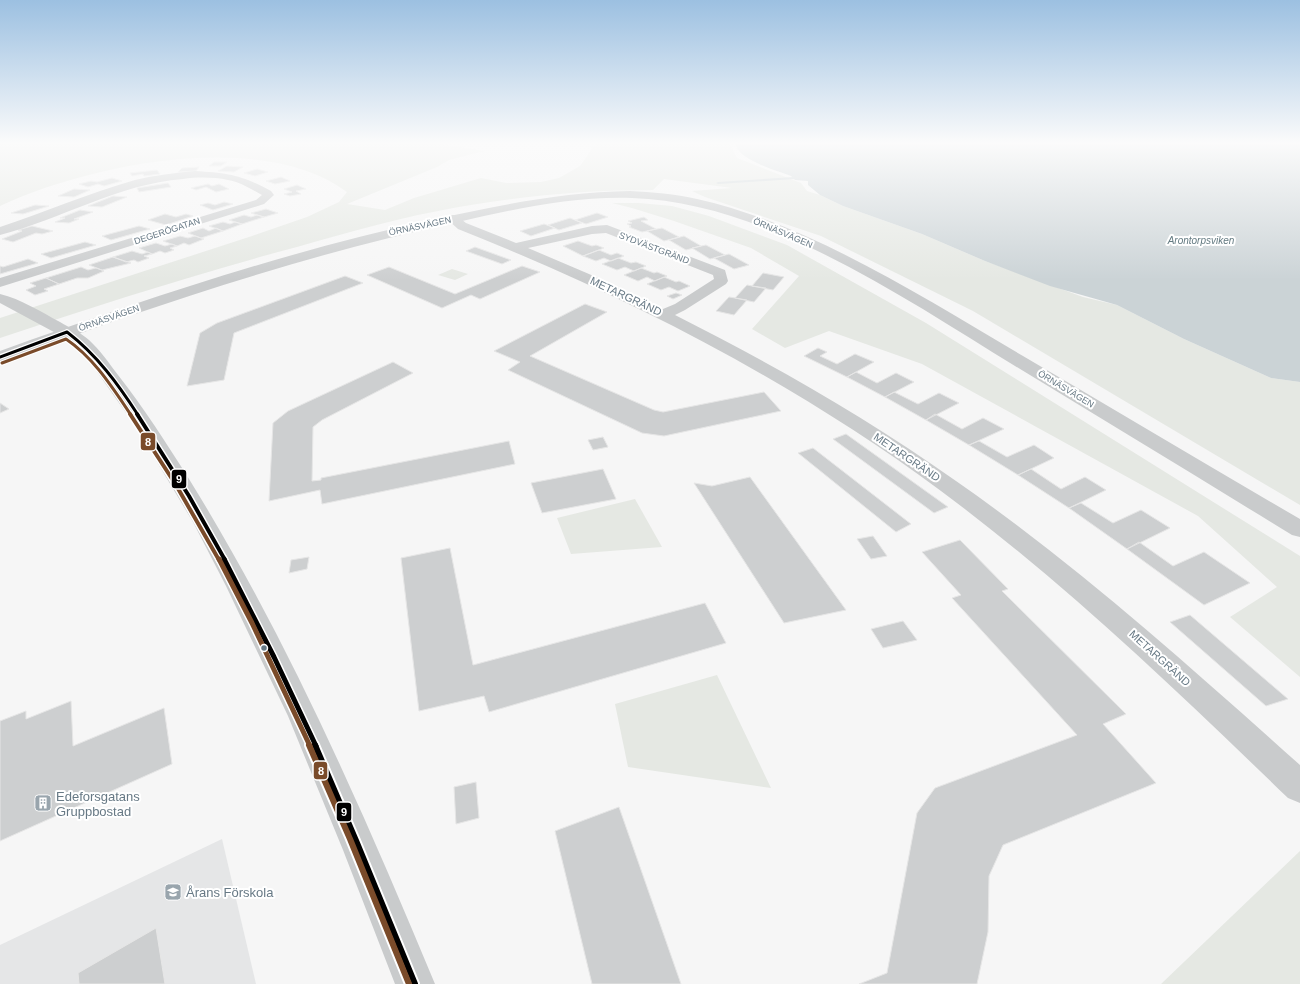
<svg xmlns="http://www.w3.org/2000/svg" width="1300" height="984" font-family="Arial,sans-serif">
	<rect width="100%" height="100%" fill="#f6f6f6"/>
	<path fill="#e5e6e7" d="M222 839 256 984H0V945Z"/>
	<path fill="#e5e8e3" d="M0 143H437L484 151 449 160 437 167 347 204 385 210 414 198 481 178 506 183 541 182 559 178 580 166 592 149 591 147 601 143H729L737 158 801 183 807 191 820 195 843 206 922 234 985 261 1083 297 1117 305 1184 339 1271 378 1300 382V505L973 311 821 236 705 197 692 191 732 188 664 179 653 190C581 190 509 197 438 211 384 221 331 238 278 252 184 278 92 307 0 338V318L252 236 307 217 339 202 347 192C262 129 90 164 0 206Z
		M612 203H639L672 206 709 216 787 245 926 323 1300 556V677L1230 617 1277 587 1198 516 922 364 829 331 785 348 752 329 799 276 751 248 674 221 632 208Z
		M452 269 468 274 455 280 438 275Z
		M635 499 662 547 571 554 557 518Z
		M717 675 771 788 628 767 615 704Z
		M1300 851V984H1161Z"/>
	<path fill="#cbd3d6" d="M736 143H1300V382L1271 378 1184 339 1117 305 1050 286 985 261 922 234 843 206 820 195 808 185V181L795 180 791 176C778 171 735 159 736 143Z"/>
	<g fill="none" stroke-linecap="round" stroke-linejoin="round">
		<path fill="#cbd3d6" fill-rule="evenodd" d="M794 177 795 179 718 184 716 183 718 182Z"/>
	</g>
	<path fill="#cdcfd0" stroke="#e6e6e6" d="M214 162H227L221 166H209Z
		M227 166 243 167 234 172 218 171Z
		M199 167 196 171 178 172 182 168Z
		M257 169 268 172 255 176 244 173Z
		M157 170 160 174 144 176 143 174 132 176 130 173Z
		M281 177 290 181 275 184 266 181Z
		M112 178 122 181 104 186 98 184 88 187 79 184 91 181 97 182Z
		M168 183 171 187 139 192 137 188Z
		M208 184 212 186 219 184 229 189 216 192 206 187 196 190 191 188Z
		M297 185 306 189 296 191 301 194 290 196 284 194 292 192 284 189Z
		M74 189 90 190 74 197 58 196Z
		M113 196 127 197 102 207 88 206Z
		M224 202 233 204 213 210 200 205 208 203 215 205Z
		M35 205 49 206 23 214 11 213Z
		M266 209 278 213 264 217 251 213Z
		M80 210 93 212 74 219H79L69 223 55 222 65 218H60Z
		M597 213 608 217 586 224 575 220Z
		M165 214 176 217 186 214 193 216 166 225 148 220Z
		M244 215 251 217 257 215 264 217 242 224 229 220Z
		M644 217 648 220 641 221 656 229 642 232 629 227 631 226 627 224 632 223 628 221Z
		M570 218 582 223 559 230 548 225Z
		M223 222 230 224 235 222 242 224 223 231 209 226Z
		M544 224 555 228 531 236 520 231Z
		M32 226 53 231 42 234 36 233 13 242 2 239 22 231 18 230Z
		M139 226 150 229 111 240 102 236Z
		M203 228 209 231 216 228 223 231 201 238 188 233Z
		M662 228 679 237 664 241 647 231Z
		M180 236 188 238 195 236 204 239 189 245 184 243 177 246 163 241Z
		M684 236 701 246 686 250 669 240Z
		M578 241 592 246 596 245 604 248 583 256 563 246Z
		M85 242 96 245 51 258 41 254Z
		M156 243 165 246 172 244 177 246 170 248 174 250 165 253 160 251 152 254 139 248Z
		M706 245 725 255 710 259 692 248Z
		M475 247 511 260 502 264 466 251Z
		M599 250 611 255 617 253 624 256 611 261 604 258 596 261 583 256Z
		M132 251 142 254 148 252 152 254 144 256 149 258 138 262 134 260 126 262 113 257Z
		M729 254 749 265 734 269 714 258Z
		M113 257 131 263 102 270 89 265Z
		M618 258 631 263 636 262 646 266 634 271 625 267 617 270 602 264Z
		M28 259 38 263 0 274V266L3 267Z
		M522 266 540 272 480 299 471 295 442 308 367 275 389 267 455 294Z
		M81 267 88 270 96 268 104 271 88 278H77L59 284 46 278Z
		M641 268 654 273 657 272 667 276 655 281 647 277 638 281 624 275Z
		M763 273 784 277 773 290 752 286Z
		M345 276 363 283 234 333 224 380 187 386 200 333 217 323Z
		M664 277 676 282 679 281 690 286 678 291 669 287 661 290 647 284Z
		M46 278 59 284 44 289 48 291 35 295 26 290 36 286 30 283Z
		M747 285 752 286 766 288 754 302 735 298Z
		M676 293 682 295 673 299 667 296Z
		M729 297 747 300 734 315 716 311Z
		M585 304 607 312 530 356 654 410 663 412 764 392 781 411 664 436 642 433 508 370 520 362 494 351Z
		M818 348 827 352 820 356 837 364 855 354 874 362 847 377 804 356Z
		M393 362 413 373 322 420 313 427 312 481 321 480V478L509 441 515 464 322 504 320 490 269 501 273 423 288 411Z
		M856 372 877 383 896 373 914 382 885 397 847 377Z
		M894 392 918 404 939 393 959 403 926 420 885 397Z
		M0 403 9 409 0 413Z
		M935 414 962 429 983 418 1004 429 969 445 926 420Z
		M846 434 948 507 934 513 833 439Z
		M603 437 608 447 593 450 588 440Z
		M979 441 1007 457 1034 445 1054 458 1018 475 969 445Z
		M813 448 911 524 896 532 798 453Z
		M603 469 616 499 542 513 531 483Z
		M1031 469 1061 489 1085 477 1106 490 1069 508 1018 475Z
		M750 477 846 610 784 623 694 483 712 486Z
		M1081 503 1113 523 1141 510 1170 528 1127 549 1069 508Z
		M873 536 887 556 871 559 857 539Z
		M960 540 1008 589 1002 591 1126 714 1103 724 1156 783 1003 845 989 876 988 932 977 984H859L887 973 917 813 935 788 1077 735 952 598 961 595 922 552Z
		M1139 542 1173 566 1204 552 1250 583 1204 605 1127 549Z
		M450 548 473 665 705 603 726 643 489 712 484 696 419 711 401 558Z
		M309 557 307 569 289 573 291 560Z
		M1190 615 1288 699 1266 706 1170 622Z
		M903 621 917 640 883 648 871 629Z
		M71 701 73 746 164 708 172 764 0 841V721L26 711V719Z
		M476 782 479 818 456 824 454 787Z
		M619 807 681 984H592L555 831Z
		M156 928 165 984H79L78 973Z"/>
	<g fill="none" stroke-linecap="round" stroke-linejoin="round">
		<path fill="#c9cbcc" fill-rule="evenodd" d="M195 171C229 173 241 175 271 191L274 195 264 204 0 287V278L256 200 262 195C251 189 240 182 228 180 214 177 197 177 183 179 118 184 62 219 0 235V227C45 212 89 193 135 180 155 175 175 173 195 171Z
			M453 215 457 216 466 223 516 243 592 226 607 225 725 270 728 281 726 284 685 310 675 315C772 364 867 418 956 481 1078 566 1189 666 1300 765V803L1288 798C1177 691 1065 583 941 491 794 382 627 296 458 229L447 219 449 216ZM606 233 713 275 714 279 675 304 663 309 589 274 528 248 592 234Z
			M0 294C21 299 41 312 60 322 70 328 80 332 89 340 100 350 109 363 118 375 144 408 167 444 189 479 288 639 363 811 435 984H395L343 850 288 716 226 586 193 522 136 427 86 356 65 338 0 303Z"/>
		<path fill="#c9cbcc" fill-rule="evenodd" d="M630 191C652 192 675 194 697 199 810 224 924 298 1023 356 1115 410 1207 465 1300 519V537L1292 535C1199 478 1107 422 1015 366 904 298 765 202 632 198 573 196 515 209 458 222 345 246 235 280 126 317 99 326 73 336 47 346 31 351 16 358 0 362V351C143 300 287 251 436 219 500 205 564 192 630 191Z"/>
		<g stroke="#fff" stroke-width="5.5">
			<path id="bus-1-far3" d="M67 332C97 355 118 384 138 415
				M0 357 67 332"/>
		</g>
		<g stroke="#fff" stroke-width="7">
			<path id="bus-1-far2" d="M137 414 189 496 225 560"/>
		</g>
		<g stroke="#fff" stroke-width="8">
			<path id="bus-1-far1" d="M224 559 274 657 316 746"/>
		</g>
		<g stroke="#fff" stroke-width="10">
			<path id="bus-1" d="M315 745 357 843 415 984"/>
		</g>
		<g stroke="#fff" stroke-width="5.5">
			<path id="bus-2-far3" d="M2 363 66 339C94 358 112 387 131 415"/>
		</g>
		<g stroke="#fff" stroke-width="7">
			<path id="bus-2-far2" d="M130 414 176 485 219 560"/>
		</g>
		<g stroke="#fff" stroke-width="8">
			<path id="bus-2-far1" d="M219 559 252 623 310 746"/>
		</g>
		<g stroke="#fff" stroke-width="10">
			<path id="bus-2" d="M309 745 350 839 409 984"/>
		</g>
		<use href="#bus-1-far3" stroke="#000" stroke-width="3"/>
		<use href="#bus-1-far2" stroke="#000" stroke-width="4"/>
		<use href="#bus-1-far1" stroke="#000" stroke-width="5"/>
		<use href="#bus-1" stroke="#000" stroke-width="6"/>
		<use href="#bus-2-far3" stroke="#7a4b2a" stroke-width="3"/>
		<use href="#bus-2-far2" stroke="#7a4b2a" stroke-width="4"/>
		<use href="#bus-2-far1" stroke="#7a4b2a" stroke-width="5"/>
		<use href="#bus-2" stroke="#7a4b2a" stroke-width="6"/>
	</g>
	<linearGradient id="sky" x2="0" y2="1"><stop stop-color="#9cc0e1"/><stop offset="0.51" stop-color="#fbfbfb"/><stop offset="1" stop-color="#fbfbfb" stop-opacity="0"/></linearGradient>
	<rect width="1300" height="280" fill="url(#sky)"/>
	<defs>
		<g id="building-square" transform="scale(0.9)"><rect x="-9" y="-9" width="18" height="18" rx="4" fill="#99a5ad" stroke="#fff"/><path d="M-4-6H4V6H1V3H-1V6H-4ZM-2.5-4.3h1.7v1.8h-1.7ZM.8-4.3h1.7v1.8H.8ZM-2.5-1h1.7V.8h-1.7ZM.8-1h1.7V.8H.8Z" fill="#fff"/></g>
		<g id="school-square" transform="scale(0.9)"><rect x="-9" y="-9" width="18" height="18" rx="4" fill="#99a5ad" stroke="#fff"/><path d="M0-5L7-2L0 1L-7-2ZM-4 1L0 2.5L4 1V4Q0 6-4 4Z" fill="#fff"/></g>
	</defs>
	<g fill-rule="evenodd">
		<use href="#building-square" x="43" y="803"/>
		<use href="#school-square" x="173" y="892"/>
	</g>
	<circle fill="#677985" stroke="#fff" stroke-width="1.5" cx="264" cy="648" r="3.5"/>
	<g text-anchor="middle" stroke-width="4" stroke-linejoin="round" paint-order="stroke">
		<g font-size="9" fill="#677985" stroke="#fff">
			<text transform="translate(420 226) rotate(-12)" y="3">ÖRNÄSVÄGEN</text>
			<text transform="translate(167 231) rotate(-18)" y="3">DEGERÖGATAN</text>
			<text transform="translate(783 233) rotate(23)" y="3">ÖRNÄSVÄGEN</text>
			<text transform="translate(654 248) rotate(21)" y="3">SYDVÄSTGRÄND</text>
			<text transform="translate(109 318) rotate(-19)" y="3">ÖRNÄSVÄGEN</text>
			<text transform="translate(1066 389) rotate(31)" y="3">ÖRNÄSVÄGEN</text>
		</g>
		<g font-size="10" font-style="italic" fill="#637a81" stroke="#fff">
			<text x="1201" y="244">Arontorpsviken</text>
		</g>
		<g font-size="11" fill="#677985" stroke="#fff">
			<text transform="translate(626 296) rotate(25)" y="4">METARGRÄND</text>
			<text transform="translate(907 457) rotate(34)" y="4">METARGRÄND</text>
			<text transform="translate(1160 658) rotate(42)" y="4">METARGRÄND</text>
		</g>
		<g font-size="13" fill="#677985" stroke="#fff" text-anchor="start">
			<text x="56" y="801">Edeforsgatans<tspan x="56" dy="15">Gruppbostad</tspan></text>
			<text x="186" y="897">Årans Förskola</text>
		</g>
	</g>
	<g stroke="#fff" stroke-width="1.5">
		<rect x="140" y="432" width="16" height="19" rx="4" fill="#7a4b2a"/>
		<rect x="171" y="469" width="16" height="20" rx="4" fill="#000"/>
		<rect x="313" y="761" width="15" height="19" rx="4" fill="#7a4b2a"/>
		<rect x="336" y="802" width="16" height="20" rx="4" fill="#000"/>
	</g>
	<g font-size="11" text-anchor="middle" font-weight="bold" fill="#fff">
		<text x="148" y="446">8</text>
		<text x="179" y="483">9</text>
		<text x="321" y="775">8</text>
		<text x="344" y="816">9</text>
	</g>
</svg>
